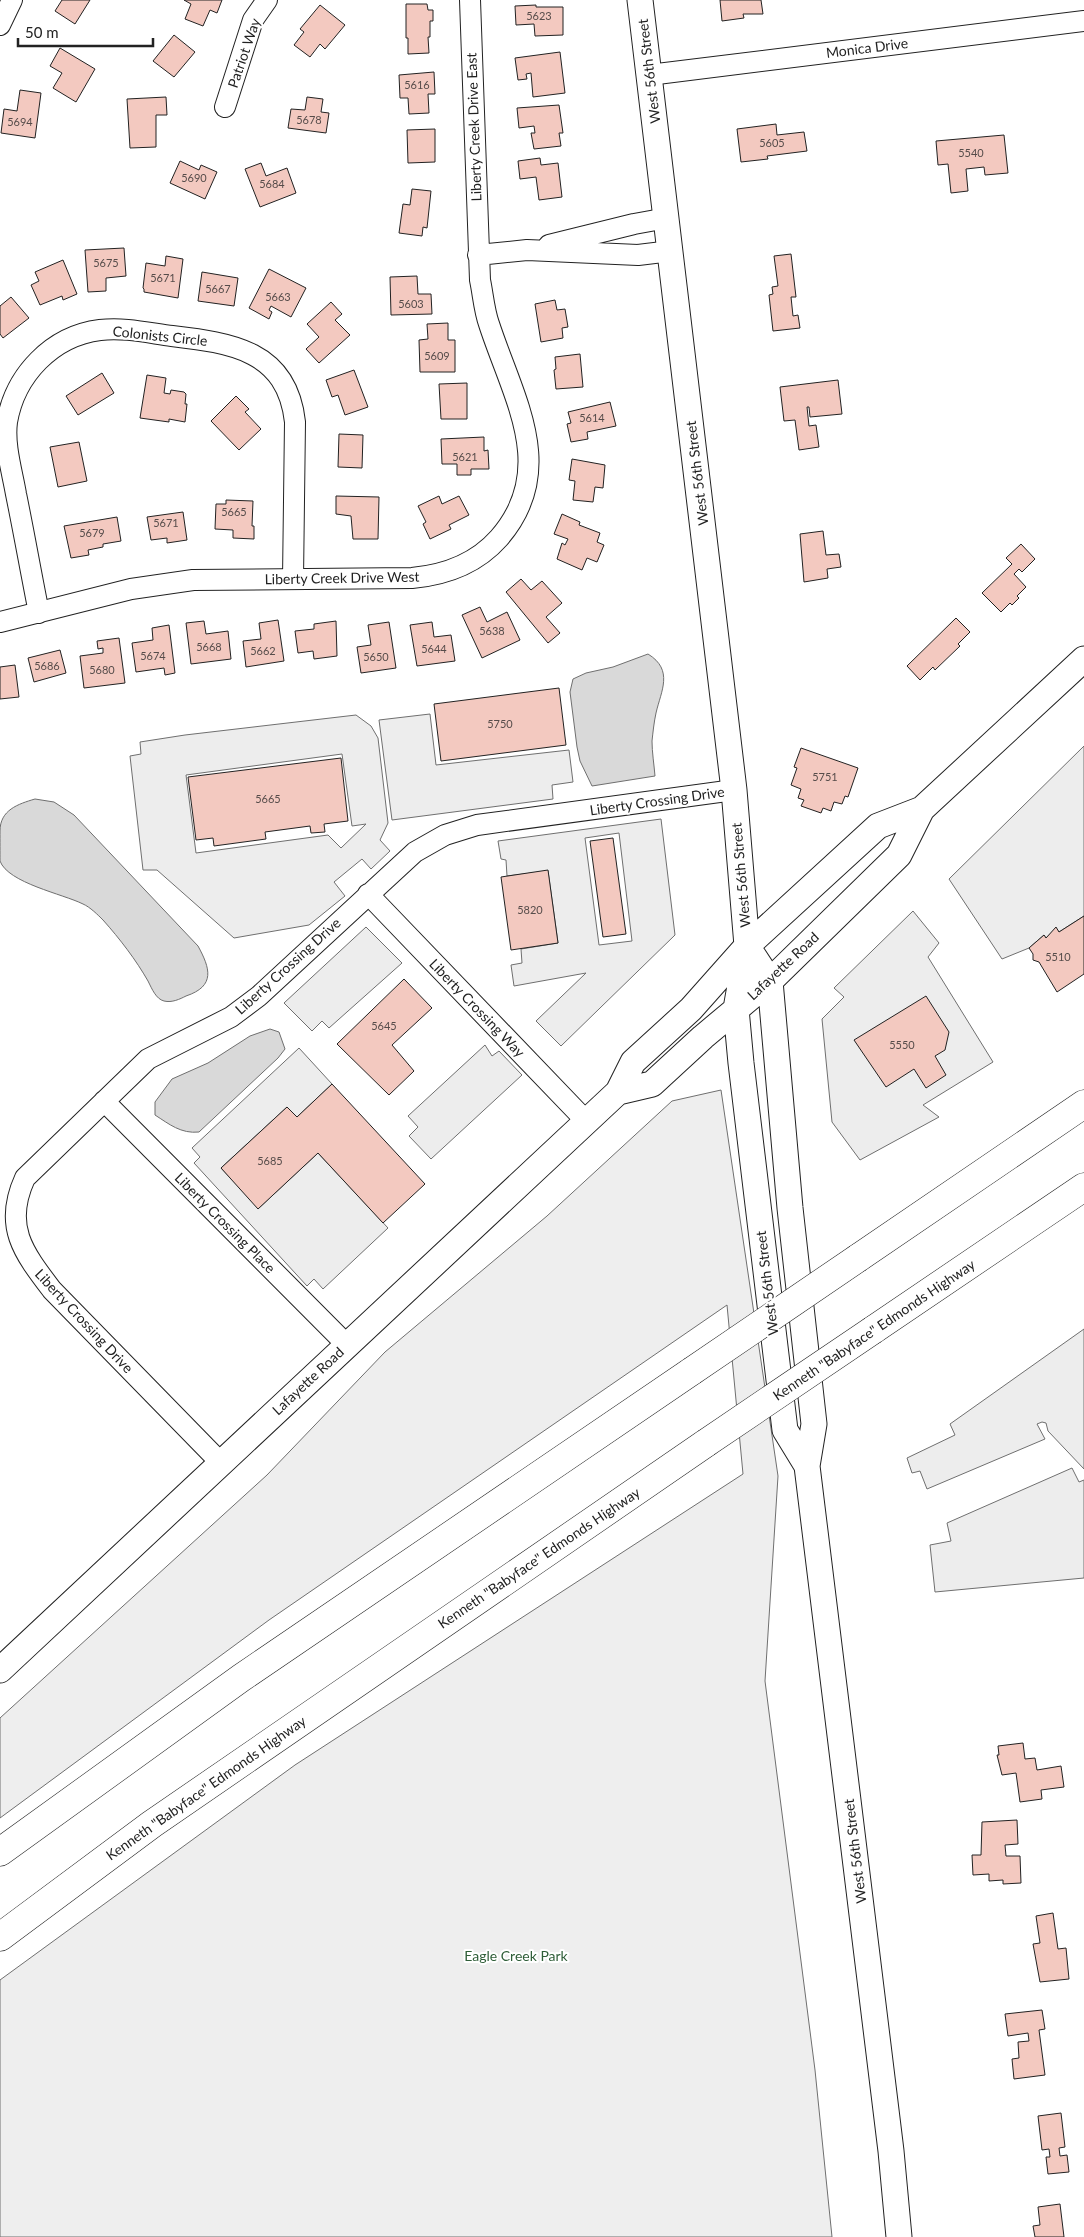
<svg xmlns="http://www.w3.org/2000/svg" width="1084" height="2237" font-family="Lato,sans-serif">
	<rect width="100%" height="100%" fill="#fff"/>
	<path fill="#eee" stroke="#6f6f6f" d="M721 1090 778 1476 765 1681 815 2070 832 2237H0V1980L295 1765 743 1474 727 1305 269 1620 0 1818V1718L267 1475 385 1352 547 1216 672 1101Z"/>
	<path fill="#ededed" stroke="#6f6f6f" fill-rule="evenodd" d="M430 714 436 765 569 750 573 782 552 785 553 799 392 820 379 720Z
		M356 715 371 726 378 738 388 823 380 840 390 851 371 869 362 859 334 882 345 896 309 925 234 938 157 870H143L130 756 141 754 140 742 185 735ZM342 754 352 826 366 824 341 848 328 835 196 853 186 775Z
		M1084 746V916L1059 932 1056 928 1046 938 1044 935 1029 948 1002 959 949 879Z
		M661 819 675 935 561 1046 536 1021 586 973 514 986 511 965 522 963 521 949 558 943 548 871 507 876 506 860 501 859 498 841ZM619 833 632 941 599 945 585 838Z
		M913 911 939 943 928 957 993 1062 923 1105 939 1117 860 1160 832 1122 822 1019 844 997 834 988Z
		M366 927 402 963 329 1028 322 1021 312 1031 284 1003Z
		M485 1045 492 1056 499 1051 522 1075 431 1159 409 1136 418 1127 408 1116Z
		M299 1048 332 1084 297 1117 287 1107 221 1168 259 1208 318 1153 388 1228 323 1289 314 1279 307 1286 194 1163 200 1157 192 1148Z
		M1084 1329V1469L1048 1431 1046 1423 1042 1422 1037 1424 1045 1439 927 1489 920 1471 912 1473 907 1458 955 1435 950 1424Z
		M1072 1468 1079 1482 1084 1480V1578L935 1592 930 1545 951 1541 947 1523Z"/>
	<path fill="#d9d9d9" stroke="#6f6f6f" d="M648 654C674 670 661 691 656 713 654 722 653 732 652 741 652 752 654 764 655 776L592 786 580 761 577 747 570 692 573 679 586 673 613 667Z
		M35 799 54 802 74 815 198 946C210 968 216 986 186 996 180 999 172 1003 164 1001 156 999 152 989 148 981 136 960 120 939 103 920 98 915 90 907 83 904 63 894 8 883 0 861 0 853 0 840 0 831 0 810 18 804 35 799Z
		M270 1029 279 1032 285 1049 278 1058 199 1132C181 1134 169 1124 155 1115V1102L172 1079 208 1063 250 1036Z"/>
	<path fill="#f3c9c0" stroke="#222" d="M62 0H90L75 24 55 11Z
		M184 0H222L217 13 210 10 203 26 185 19 191 4Z
		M720 0H761L763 14H743L744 18 722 21Z
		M406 4H427L428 10H433V21H430V37H428L429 53 408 54V38H406Z
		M320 5 345 25 325 49 320 44 310 57 294 45 304 32 300 29Z
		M536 5V7H563V35L535 36 534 24 516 25 515 6Z
		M174 35 195 52 174 77 153 61Z
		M60 48 95 69 76 102 53 88 62 73 50 66Z
		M560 52 565 93 533 97 531 73 526 74 527 79 518 80 515 58Z
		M434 72 435 94H428L429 113 409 114 408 98H400L399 75Z
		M20 90 41 93 35 138 1 133 4 109 17 111Z
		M166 97 167 115H156V147L130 148 127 99Z
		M307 97 323 99 321 112 329 113 326 133 288 128 291 109 305 110Z
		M559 105 563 133H559L561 146 534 149 531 133H535L534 126 519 128 517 108Z
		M776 124 777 135 804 132 807 151 767 156 768 159 741 162 737 129Z
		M435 129V162L408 163 407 130Z
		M1004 135 1008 173 985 175 984 167 966 169 968 191 951 193 948 164 938 165 936 141Z
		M540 158 541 165 558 163 562 197 539 200 536 177 520 179 518 161Z
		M180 161 199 170 201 165 217 172 205 199 170 183Z
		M261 163 266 176 287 168 296 193 260 207 245 169Z
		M412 189 431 191 427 228 423 227 422 236 399 233 403 204 410 205Z
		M124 248 126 276 106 278V291L88 292 85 250Z
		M791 254 796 297H791L793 316 798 315 800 328 773 331 769 295 773 294 772 287 778 286 774 256Z
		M166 256 183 259 178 298 144 292V289L143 288 146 263 165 266Z
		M63 260 77 294 63 300 62 296 40 305 31 285 39 281 35 272Z
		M269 269 306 288 291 317 271 306 269 310 272 312 269 319 249 308Z
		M202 272 238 278 234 306 198 301Z
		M417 276 418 294H431L432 314 391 315 390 277Z
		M11 297 29 318 3 338 0 334V306Z
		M555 300 557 310 565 309 568 327 562 328 563 338 541 342 535 304Z
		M331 302 342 314 335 320 350 335 319 363 306 349 319 337 307 324Z
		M448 323V340H455V372H420L419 340 428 339 427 324Z
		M580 354 583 387 556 389 554 370 556 369 555 357Z
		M354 370 368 407 345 415 338 395 332 397 326 380Z
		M102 373 114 393 78 415 66 396Z
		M147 375 166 378 164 393 170 394 171 390 184 392 186 394 185 404H187L185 422 169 419V422L140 418Z
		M838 380 842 414 810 417 809 407H807L809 426 816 425 819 447 799 450 795 420 784 421 780 387Z
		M467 383V419H441L439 384Z
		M236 396 249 409 245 412 261 429 239 450 211 421Z
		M610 402 616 426 587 432 588 439 571 442 567 424 571 423 568 412Z
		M339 434 363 435 362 468 338 467Z
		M484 437V451L488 450 489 469H471V475H457V464H442L441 439Z
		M79 442 87 481 58 487 50 447Z
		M572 459 605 465 603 488 595 487 593 502 573 500 575 481 569 480Z
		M336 496 379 497 378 539H353L351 516 336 514Z
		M439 496 442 504 459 496 469 515 449 525 451 529 430 539 423 524 426 522 418 506Z
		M226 500 253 501 252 526H254V539L233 538V530L215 529 216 504H226Z
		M183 512 187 540 167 543V538L151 540 147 517Z
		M562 514 580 522 579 525 600 533 597 542 604 545 597 562 587 558 582 570 557 559 562 543 565 545 568 539 554 534Z
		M117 517 121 541 103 544V547L88 550 89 555 71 558 64 526Z
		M823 531 826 555 839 554 841 567 827 569 828 578 804 582 800 534Z
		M1021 544 1035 559 1022 572 1019 569 1014 574 1026 587 1017 596 1019 598 1012 605 1010 603 1001 612 982 593 1012 564 1006 558Z
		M521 579 531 590 542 581 562 603 546 617 560 633 548 643 506 592Z
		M480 607 487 622 507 612 520 640 482 658 462 615Z
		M956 618 970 632 958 644 960 646 935 670 933 667 920 680 907 666Z
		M278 620 284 661 246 667 243 641 261 639 259 623Z
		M204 621 206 634 228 631 231 659 191 664 186 623Z
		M336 621 337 656 314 659 313 651 298 653 295 631 314 629V624Z
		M389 622 396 668 361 673 357 647 371 645 368 625Z
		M432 622 434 637 451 635 455 661 417 666 410 625Z
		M169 625 175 673 165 675 164 668 136 672 132 643 153 640 152 628Z
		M119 638 125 683 84 688 80 656 103 653V648L98 649 97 641Z
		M60 650 66 673 34 682 28 658Z
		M15 665 19 697 0 699V667Z
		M559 688 566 745 441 761 434 704Z
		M801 748 858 768 848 797 845 796 842 804 834 802 831 811 823 808 821 813 801 806 804 800 798 798 801 789 791 785 797 768 794 767Z
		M341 758 348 821 324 824 325 832 311 833 310 826 265 832 266 839 214 846 213 838 196 840 188 777Z
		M613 838 626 934 603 937 590 841Z
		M548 870 558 943 511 950 501 877Z
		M1084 916V974L1057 992 1039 962 1033 960V954L1029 948 1044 935 1046 938 1056 927 1059 932Z
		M404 979 432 1008 392 1045 414 1071 389 1095 337 1044Z
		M926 996 949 1032 945 1050 935 1056 946 1075 926 1088 914 1069 886 1087 854 1040Z
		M332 1084 425 1184 383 1223 318 1153 258 1209 221 1168 287 1107 297 1117Z
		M1023 1743 1025 1759 1035 1758 1037 1770 1061 1766 1064 1787 1041 1790 1042 1799 1020 1802 1016 1773 1002 1775 997 1755H999L998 1746Z
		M1017 1820 1018 1844 1005 1845 1006 1856H1020L1021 1883 1003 1884V1880L989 1881V1874L973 1875 972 1855H981L982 1822Z
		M1053 1913 1058 1949 1066 1948 1069 1979 1040 1982 1033 1944 1040 1943 1036 1916Z
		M1042 2010 1045 2029 1039 2030 1045 2075 1014 2079 1012 2059 1019 2058 1018 2042 1029 2041 1028 2033 1008 2036 1005 2014Z
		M1061 2113 1065 2147 1059 2148 1060 2156 1067 2155 1069 2172 1048 2174 1046 2157H1050L1049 2149 1042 2150 1038 2116Z
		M1060 2204 1064 2237H1035L1033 2226 1040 2225 1038 2207Z"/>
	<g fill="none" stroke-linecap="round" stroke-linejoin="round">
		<g stroke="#222" stroke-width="22">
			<path id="minor" d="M0 25 12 0
				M649 75 1084 21
				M225 107 253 20 267 0
				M549 245 634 224 667 218
				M478 255 527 250 638 255 671 251
				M39 613C31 573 24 533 16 494 12 471 4 445 7 422 15 375 52 336 100 330 124 327 149 333 172 336 231 343 287 350 295 422L293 579
				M0 622 131 589 193 580 412 578C445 575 476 564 499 538 559 469 513 398 489 324 484 310 483 294 480 280L470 0
				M368 894 587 1122
				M104 1101 347 1345
				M221 1463 52 1290C23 1252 3 1226 25 1178L148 1059 231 1017 259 996 415 852 445 835 477 825 734 790"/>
		</g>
		<g stroke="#222" stroke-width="27">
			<path id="major" d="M640 0 734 790 747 946 736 1009 741 1063 785 1430 807 1466
				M747 946 770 981 790 1208 814 1424 807 1466 891 2151 899 2237
				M618 1092 652 1084 703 1037 770 981 899 855 922 809 1084 659
				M0 1670 618 1092 633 1062 691 1009 747 946 878 826 922 809"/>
		</g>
		<g stroke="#222" stroke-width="29">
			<path id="highway" d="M858 1258 1084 1104
				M873 1330 1084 1187
				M0 1852 241 1678 692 1371
				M0 1937 152 1824 706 1443"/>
		</g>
		<use href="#minor" stroke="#fff" stroke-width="20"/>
		<use href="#major" stroke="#fff" stroke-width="25"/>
		<use href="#highway" stroke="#fff" stroke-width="28"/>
		<g stroke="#222" stroke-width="29" stroke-linecap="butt">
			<path id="highway-bridge" d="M692 1371 858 1258
				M706 1443 873 1330"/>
		</g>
		<use href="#highway-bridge" stroke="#fff" stroke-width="28"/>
	</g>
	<g text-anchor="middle" stroke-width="4" stroke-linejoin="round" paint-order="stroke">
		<g font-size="11" fill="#564c4a">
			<text x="539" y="20">5623</text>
			<text x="417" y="89">5616</text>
			<text x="309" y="124">5678</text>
			<text x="20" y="126">5694</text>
			<text x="772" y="147">5605</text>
			<text x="971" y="157">5540</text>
			<text x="194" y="182">5690</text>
			<text x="272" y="188">5684</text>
			<text x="106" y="267">5675</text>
			<text x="163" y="282">5671</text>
			<text x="218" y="293">5667</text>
			<text x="278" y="301">5663</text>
			<text x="411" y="308">5603</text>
			<text x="437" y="360">5609</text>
			<text x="592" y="422">5614</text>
			<text x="465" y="461">5621</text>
			<text x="234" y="516">5665</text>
			<text x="166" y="527">5671</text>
			<text x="92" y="537">5679</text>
			<text x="492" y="635">5638</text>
			<text x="209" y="651">5668</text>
			<text x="434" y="653">5644</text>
			<text x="263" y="655">5662</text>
			<text x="153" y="660">5674</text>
			<text x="376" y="661">5650</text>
			<text x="47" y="670">5686</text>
			<text x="102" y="674">5680</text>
			<text x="500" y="728">5750</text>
			<text x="825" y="781">5751</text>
			<text x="268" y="803">5665</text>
			<text x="530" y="914">5820</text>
			<text x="1058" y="961">5510</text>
			<text x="384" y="1030">5645</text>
			<text x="902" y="1049">5550</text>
			<text x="270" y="1165">5685</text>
		</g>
		<g font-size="14" fill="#222" stroke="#fff">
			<text transform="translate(867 48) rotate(-7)" y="5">Monica Drive</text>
			<text transform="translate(244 53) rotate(-71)" y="5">Patriot Way</text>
			<text transform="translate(649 71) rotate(-97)" y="5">West 56th Street</text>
			<text transform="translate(474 127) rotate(-92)" y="5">Liberty Creek Drive East</text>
			<text transform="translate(160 336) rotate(6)" y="5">Colonists Circle</text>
			<text transform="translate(697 473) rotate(-97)" y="5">West 56th Street</text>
			<text transform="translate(342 578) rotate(-1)" y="5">Liberty Creek Drive West</text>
			<text transform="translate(657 801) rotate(-8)" y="5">Liberty Crossing Drive</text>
			<text transform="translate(741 875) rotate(-95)" y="5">West 56th Street</text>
			<text transform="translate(288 966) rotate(-42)" y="5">Liberty Crossing Drive</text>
			<text transform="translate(783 966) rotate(-43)" y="5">Lafayette Road</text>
			<text transform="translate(477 1008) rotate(46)" y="5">Liberty Crossing Way</text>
			<text transform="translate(225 1223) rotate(45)" y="5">Liberty Crossing Place</text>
			<text transform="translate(767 1283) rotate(-97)" y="5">West 56th Street</text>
			<text transform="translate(84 1321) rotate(47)" y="5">Liberty Crossing Drive</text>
			<text transform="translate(874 1330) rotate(-34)" y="5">Kenneth "Babyface" Edmonds Highway</text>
			<text transform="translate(308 1381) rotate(-43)" y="5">Lafayette Road</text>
			<text transform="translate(539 1558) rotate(-34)" y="5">Kenneth "Babyface" Edmonds Highway</text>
			<text transform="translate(206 1788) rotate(-35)" y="5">Kenneth "Babyface" Edmonds Highway</text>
			<text transform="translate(855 1851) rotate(-97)" y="5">West 56th Street</text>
		</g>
		<g font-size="14" fill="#2f5e38" stroke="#fff">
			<text x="516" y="1961">Eagle Creek Park</text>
		</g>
	</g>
	<path d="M18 38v8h135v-8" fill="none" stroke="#222222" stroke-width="2.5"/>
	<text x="25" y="38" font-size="15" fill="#222222" stroke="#ffffff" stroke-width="4" paint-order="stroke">50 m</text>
</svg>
